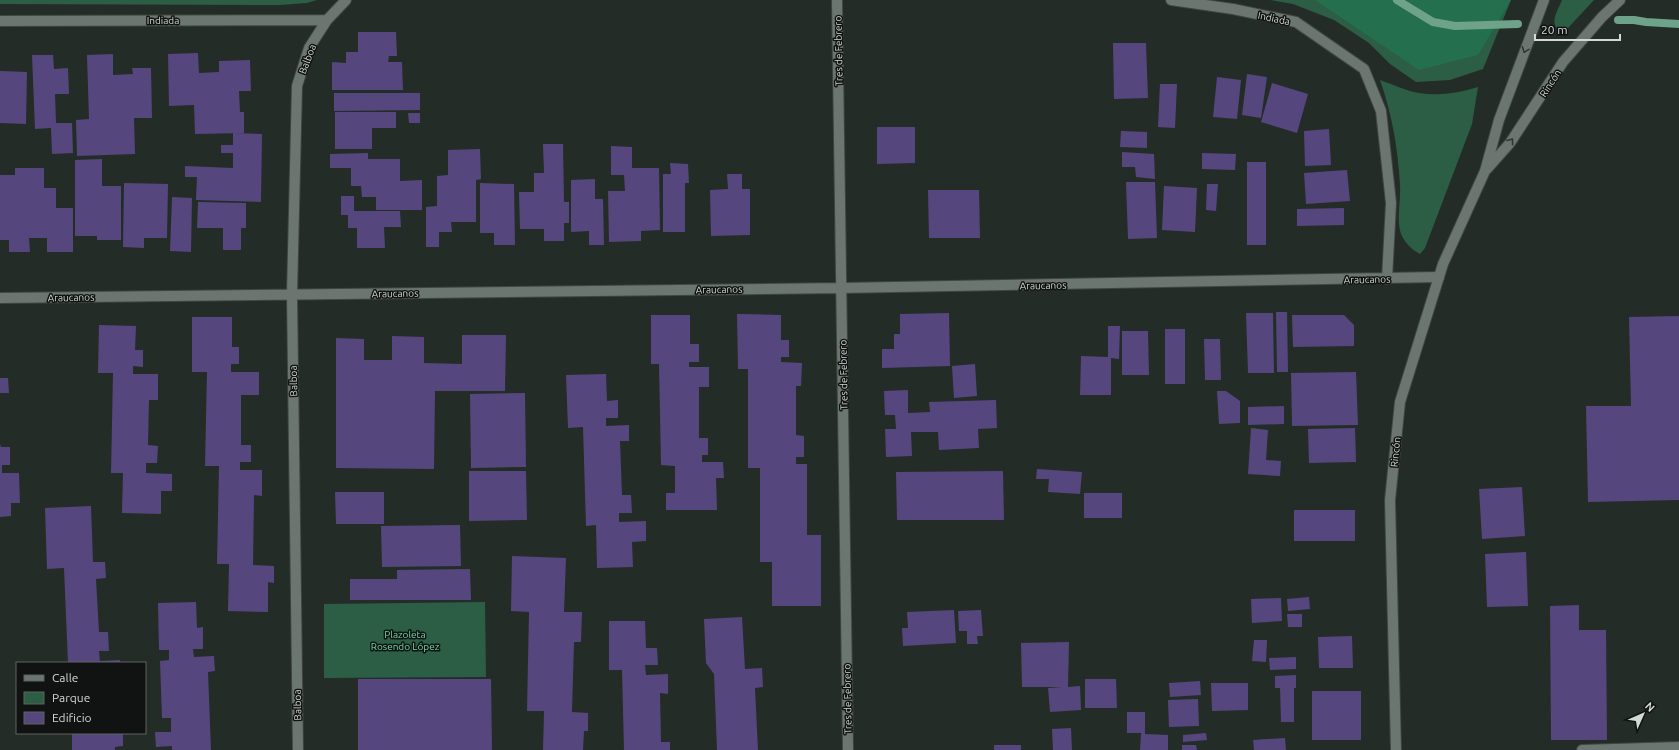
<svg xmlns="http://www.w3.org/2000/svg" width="1679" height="750" font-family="Ubuntu,sans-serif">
	<rect width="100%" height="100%" fill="#242c27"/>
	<path fill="#2c5d45" d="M0 0H317L307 3 280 5 0 4Z
		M1270 0H1511L1483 69 1450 80 1416 82 1390 64 1369 43 1334 20 1293 4Z
		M1562 0H1594L1568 28 1564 30 1559 31C1549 22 1558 10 1562 0Z
		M1380 80C1392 84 1406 91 1419 93 1439 96 1459 93 1478 87L1472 124 1425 248 1420 254C1413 251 1404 242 1401 234 1396 218 1401 202 1400 185 1398 149 1392 114 1380 80Z
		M485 602 486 677 324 678V604Z"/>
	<path fill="#246f4e" d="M1315 0H1511L1478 55 1419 70Z"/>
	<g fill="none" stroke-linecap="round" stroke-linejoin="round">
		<path stroke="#6ea289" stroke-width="8" d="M1397 0 1433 22 1455 26 1518 24
			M1618 20H1634L1646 22 1679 24"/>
	</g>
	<path fill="#56467e" d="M358 32H396L397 56H389L388 62H402L403 90H332V62L346 63V52H358Z
		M1113 43H1146L1148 98 1114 99Z
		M198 53 199 73 219 72V61L250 60 251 91H239L240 112H244V133L195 134 194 105 169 106 168 54Z
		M113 54V75L133 74 132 68H151L152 118H134L135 154 77 156 76 120 89 119 87 55Z
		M32 55H53L54 69 68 68 69 94H55L56 123H72L73 153 52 154 51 128 35 129Z
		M0 71 27 72 26 124 0 123Z
		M1247 74 1267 77 1261 118 1242 115Z
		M1217 77 1241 80 1237 119 1213 117Z
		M1272 83 1308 94 1297 133 1261 122Z
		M1160 84H1177L1175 128 1158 127Z
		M334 93H420V110L334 111Z
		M335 112H396V128H372V149H335Z
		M408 113H420V123H409Z
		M877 127H915V163L877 164Z
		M1329 129 1331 165 1305 166 1304 131Z
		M1121 131 1147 132V148L1120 147Z
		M233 133 262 134 261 202 196 200 197 177H185V166L233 168V153H221V145H233Z
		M543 144H563L564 202H569V223H564V241H544V229H520L519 192H534V173H544Z
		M611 146 632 147V168H659L660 230 641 231V241L609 242 608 191H625L624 175H611Z
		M480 149 481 179 476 180V222H451L452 232H439V247H426V207L437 206V176L448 175V150Z
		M1122 152 1154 154 1155 179 1136 177 1135 167H1122Z
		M368 153V159H400V181L422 180V210H376V197H362L361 186H351V168H330V154Z
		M1202 153 1236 154 1235 170 1202 169Z
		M102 159V186H121V240H97V236H75V160Z
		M1247 162H1266V245H1247Z
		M670 163 688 164 689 183H685V232H663V174H671Z
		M15 168H44V188H56V208H73V252H47V238H29L30 252H9V240H0V175H15Z
		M1347 170 1350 201 1306 204 1304 173Z
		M727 174H742V189H750V235L711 236 710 190 728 189Z
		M595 179V199H603L604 245H589V231L571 232V180Z
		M1126 182H1155L1157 238 1128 239Z
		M124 183 168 184 167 238H144V248L123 247Z
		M480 183 514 184 515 245H494V233H480Z
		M1207 184H1218L1216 211 1206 210Z
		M1164 186 1197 188 1195 232 1162 230Z
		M928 190H979L980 238H929Z
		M341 196H354V211H400L401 227H384L385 248H357V228H348V215H341Z
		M172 197 192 198 191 252 170 251Z
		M198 202 246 203V228H241V250H223V228H197Z
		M1344 208V225L1297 226V209Z
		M1276 312H1287L1288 372H1277Z
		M949 313 950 366 882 368V349H894V334H900V314Z
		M1246 313H1273L1274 373H1248Z
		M737 314 781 315V340H789V357H781V362L802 363 801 386H796V435L804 436V457H796V464H807V535H821V606H772V562H760V468H748V369H738Z
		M651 315H690V344H699V362H689V367H709V387H699V438H708V455H702V462H723L724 478H716L717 510H666V493H675V466L661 465 659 364H651Z
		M1292 315H1344L1354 325V346L1293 347Z
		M1679 316V500L1588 502 1586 406H1631L1629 317Z
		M192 317H232V347H239V364H231V372H259V395H241V445H251V462H240V470H262V496L254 495 253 565 274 566V583L268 582V612L228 611 229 564H217L219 466H205L207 372H192Z
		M99 325 136 326 135 350H143V367L133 366V374H158V400H149L148 445 158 446 157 463H146V473L172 474V491H161V514L122 513 123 473H111L113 373H98Z
		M1108 326H1120L1119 359 1111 358V395H1080L1081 356 1108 357Z
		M1165 329H1185V384H1165Z
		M1122 331H1148L1149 375H1122Z
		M462 335H506L505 391H435L434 469 336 468V338L364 339V360H392V336L424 337V363L462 364Z
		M1204 339H1220L1221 380H1205Z
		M975 364 977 396 954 398 952 366Z
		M1356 372 1358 425 1292 426 1291 373Z
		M606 374 607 401 618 400V418H606V426L629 425V441H620L622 495H631L632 513H619V522L646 521V541L632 542 633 567 597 568 596 525 586 526 583 427 568 428 566 375Z
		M0 378H8L9 393H0Z
		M908 390V413L930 412 929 402 996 400 997 428 978 429 979 448 939 450 938 432H911L912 456 886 457 885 429H896L895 415H885L884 391Z
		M1217 391H1226L1240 401V423L1219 424Z
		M525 393 526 467 471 468 470 394Z
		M1284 406V424L1248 425V407Z
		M1251 428 1268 430 1266 460 1281 461 1280 476 1248 474Z
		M1355 428 1356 462 1309 463 1308 429Z
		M0 444 1 447H10V465H2V473H19L20 503H11V516L0 517Z
		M1037 469 1082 472 1080 494 1048 492 1049 479H1036Z
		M469 471H526L527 520 469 521Z
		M1003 471 1004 520H897L896 472Z
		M1522 487 1525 536 1482 539 1479 489Z
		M335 492H384V524H336Z
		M1084 493H1122V518H1084Z
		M91 506 93 562H105L106 578 96 579 99 632H108L109 651H99L100 661 120 660V663H68L64 568 47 569 45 508Z
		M1294 510H1355V541H1294Z
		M460 525 461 566 382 567 381 526Z
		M1526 552 1528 606 1487 607 1485 554Z
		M512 556 566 558 564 612H582L581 642H574L572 712 588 713V731H584L583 750H543L544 711H527L529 612 511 611Z
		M470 569 471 600H350V579H397V570Z
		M1309 597 1310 609 1288 611 1287 599Z
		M1281 598 1282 621 1252 623 1251 599Z
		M196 602 197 628 203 627V649H193L194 657 214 656 215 671 208 672 211 750H172V746L156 747 155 732H171V718H162L160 661 169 660V650H159L158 603Z
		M1579 605V630H1606L1607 740H1551L1550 606Z
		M954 610 956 643 903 646 902 628H908L907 612Z
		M981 610 983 636H977L978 644H967V631H959L958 611Z
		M1287 614H1302V627H1288Z
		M742 617 745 669 762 668 763 687 755 688 758 750H717L714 674 706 663 704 619Z
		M609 621H645L646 648H657L658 665H645L646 675 668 674V694L660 693 661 742H670V750H624L622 670H609Z
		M1352 636 1353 668H1319L1318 637Z
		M1254 640H1267L1266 662 1252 661Z
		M1069 642 1068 687 1080 686 1081 710 1050 712 1048 688 1062 687H1022L1021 643Z
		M1296 657V669L1270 670 1269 658Z
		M1296 675V688H1294V722H1281L1280 688H1275V676Z
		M358 679H491L492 750H358Z
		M1085 679H1116L1117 708H1085Z
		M1200 681 1201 695 1170 697 1169 683Z
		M1211 683H1248V710L1212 711Z
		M1312 691H1361V740H1312Z
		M1198 699 1199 726 1169 727 1168 700Z
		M1127 712H1145V734L1168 735V750H1140L1141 733H1127Z
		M1071 728 1072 750H1053L1052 729Z
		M72 733H123V746L115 747V750H72Z
		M1206 733 1207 740 1183 742V735Z
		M1285 738 1286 750H1254L1253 740Z
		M994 745H1021V750H994Z
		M1182 745H1196L1197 750H1182Z"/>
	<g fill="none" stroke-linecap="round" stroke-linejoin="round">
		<g stroke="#404743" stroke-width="12">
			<path id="service" d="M1582 750 1679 747"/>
		</g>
		<g stroke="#404743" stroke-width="12">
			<path id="minor" d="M837 0 848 750
				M1171 0 1233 9 1296 22 1364 69 1381 111 1391 203 1387 279
				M0 21 327 20
				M0 298 841 288 1439 277
				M298 750 292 294 297 86 309 48 327 20 346 0"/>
		</g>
		<g stroke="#404743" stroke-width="12">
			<path id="tertiary" d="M1487 169 1510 143 1563 62 1602 17 1620 0
				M1396 750 1390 500 1400 402 1443 264 1485 171 1499 120 1544 0"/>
		</g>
		<use href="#service" stroke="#6c7670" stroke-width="10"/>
		<use href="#minor" stroke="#6c7670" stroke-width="10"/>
		<use href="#tertiary" stroke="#6c7670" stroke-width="10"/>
	</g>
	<defs><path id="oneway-chevron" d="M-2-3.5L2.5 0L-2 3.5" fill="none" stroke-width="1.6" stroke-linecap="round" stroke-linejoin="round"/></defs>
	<g stroke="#303632">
		<use href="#oneway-chevron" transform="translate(1525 50) rotate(111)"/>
		<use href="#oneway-chevron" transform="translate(1511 141) rotate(-53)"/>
	</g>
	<g text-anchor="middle" stroke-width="3" stroke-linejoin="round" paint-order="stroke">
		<g font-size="10" fill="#d3d9d6" stroke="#101311">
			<text transform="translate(1274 18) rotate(12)" y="4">Indiada</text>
			<text x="163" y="24">Indiada</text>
			<text transform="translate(838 51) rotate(-91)" y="4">Tres de Febrero</text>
			<text transform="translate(307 59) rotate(-69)" y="4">Balboa</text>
			<text transform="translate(1550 83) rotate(-57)" y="4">Rincón</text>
			<text transform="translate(1367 279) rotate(-1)" y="4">Araucanos</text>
			<text transform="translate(1043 285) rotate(-1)" y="4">Araucanos</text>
			<text transform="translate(719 289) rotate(-1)" y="4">Araucanos</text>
			<text transform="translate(395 293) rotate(-1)" y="4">Araucanos</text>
			<text transform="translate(71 297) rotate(-1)" y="4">Araucanos</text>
			<text transform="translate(843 375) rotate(-91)" y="4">Tres de Febrero</text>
			<text transform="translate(293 381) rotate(-91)" y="4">Balboa</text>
			<text transform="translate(1395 452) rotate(-84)" y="4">Rincón</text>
			<text transform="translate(847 699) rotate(-91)" y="4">Tres de Febrero</text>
			<text transform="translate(297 705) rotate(-91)" y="4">Balboa</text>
		</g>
		<g font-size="10" fill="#73daa7" stroke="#101311">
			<text x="405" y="638">Plazoleta<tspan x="405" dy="12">Rosendo López</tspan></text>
		</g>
	</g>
	<rect x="16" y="662" width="130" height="72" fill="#101311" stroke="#5e6260"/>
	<rect x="24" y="675" width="20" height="6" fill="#6c7670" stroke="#5e6260"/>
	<text x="52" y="682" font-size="12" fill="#d3d9d6">Calle</text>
	<rect x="24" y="692" width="20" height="12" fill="#2c5d45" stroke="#5e6260"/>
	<text x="52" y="702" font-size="12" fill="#d3d9d6">Parque</text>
	<rect x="24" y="712" width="20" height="12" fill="#56467e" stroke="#5e6260"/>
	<text x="52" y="722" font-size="12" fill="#d3d9d6">Edificio</text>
	<g transform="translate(1643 714) rotate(45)" stroke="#101311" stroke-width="3" paint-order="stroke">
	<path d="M0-3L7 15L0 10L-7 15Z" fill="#d3d9d6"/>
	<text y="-6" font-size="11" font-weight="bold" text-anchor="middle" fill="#d3d9d6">N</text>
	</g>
	<path d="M1535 34v6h85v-6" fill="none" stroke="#d3d9d6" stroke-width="2"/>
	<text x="1541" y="34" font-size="12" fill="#d3d9d6" stroke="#101311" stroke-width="3" paint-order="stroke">20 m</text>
</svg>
